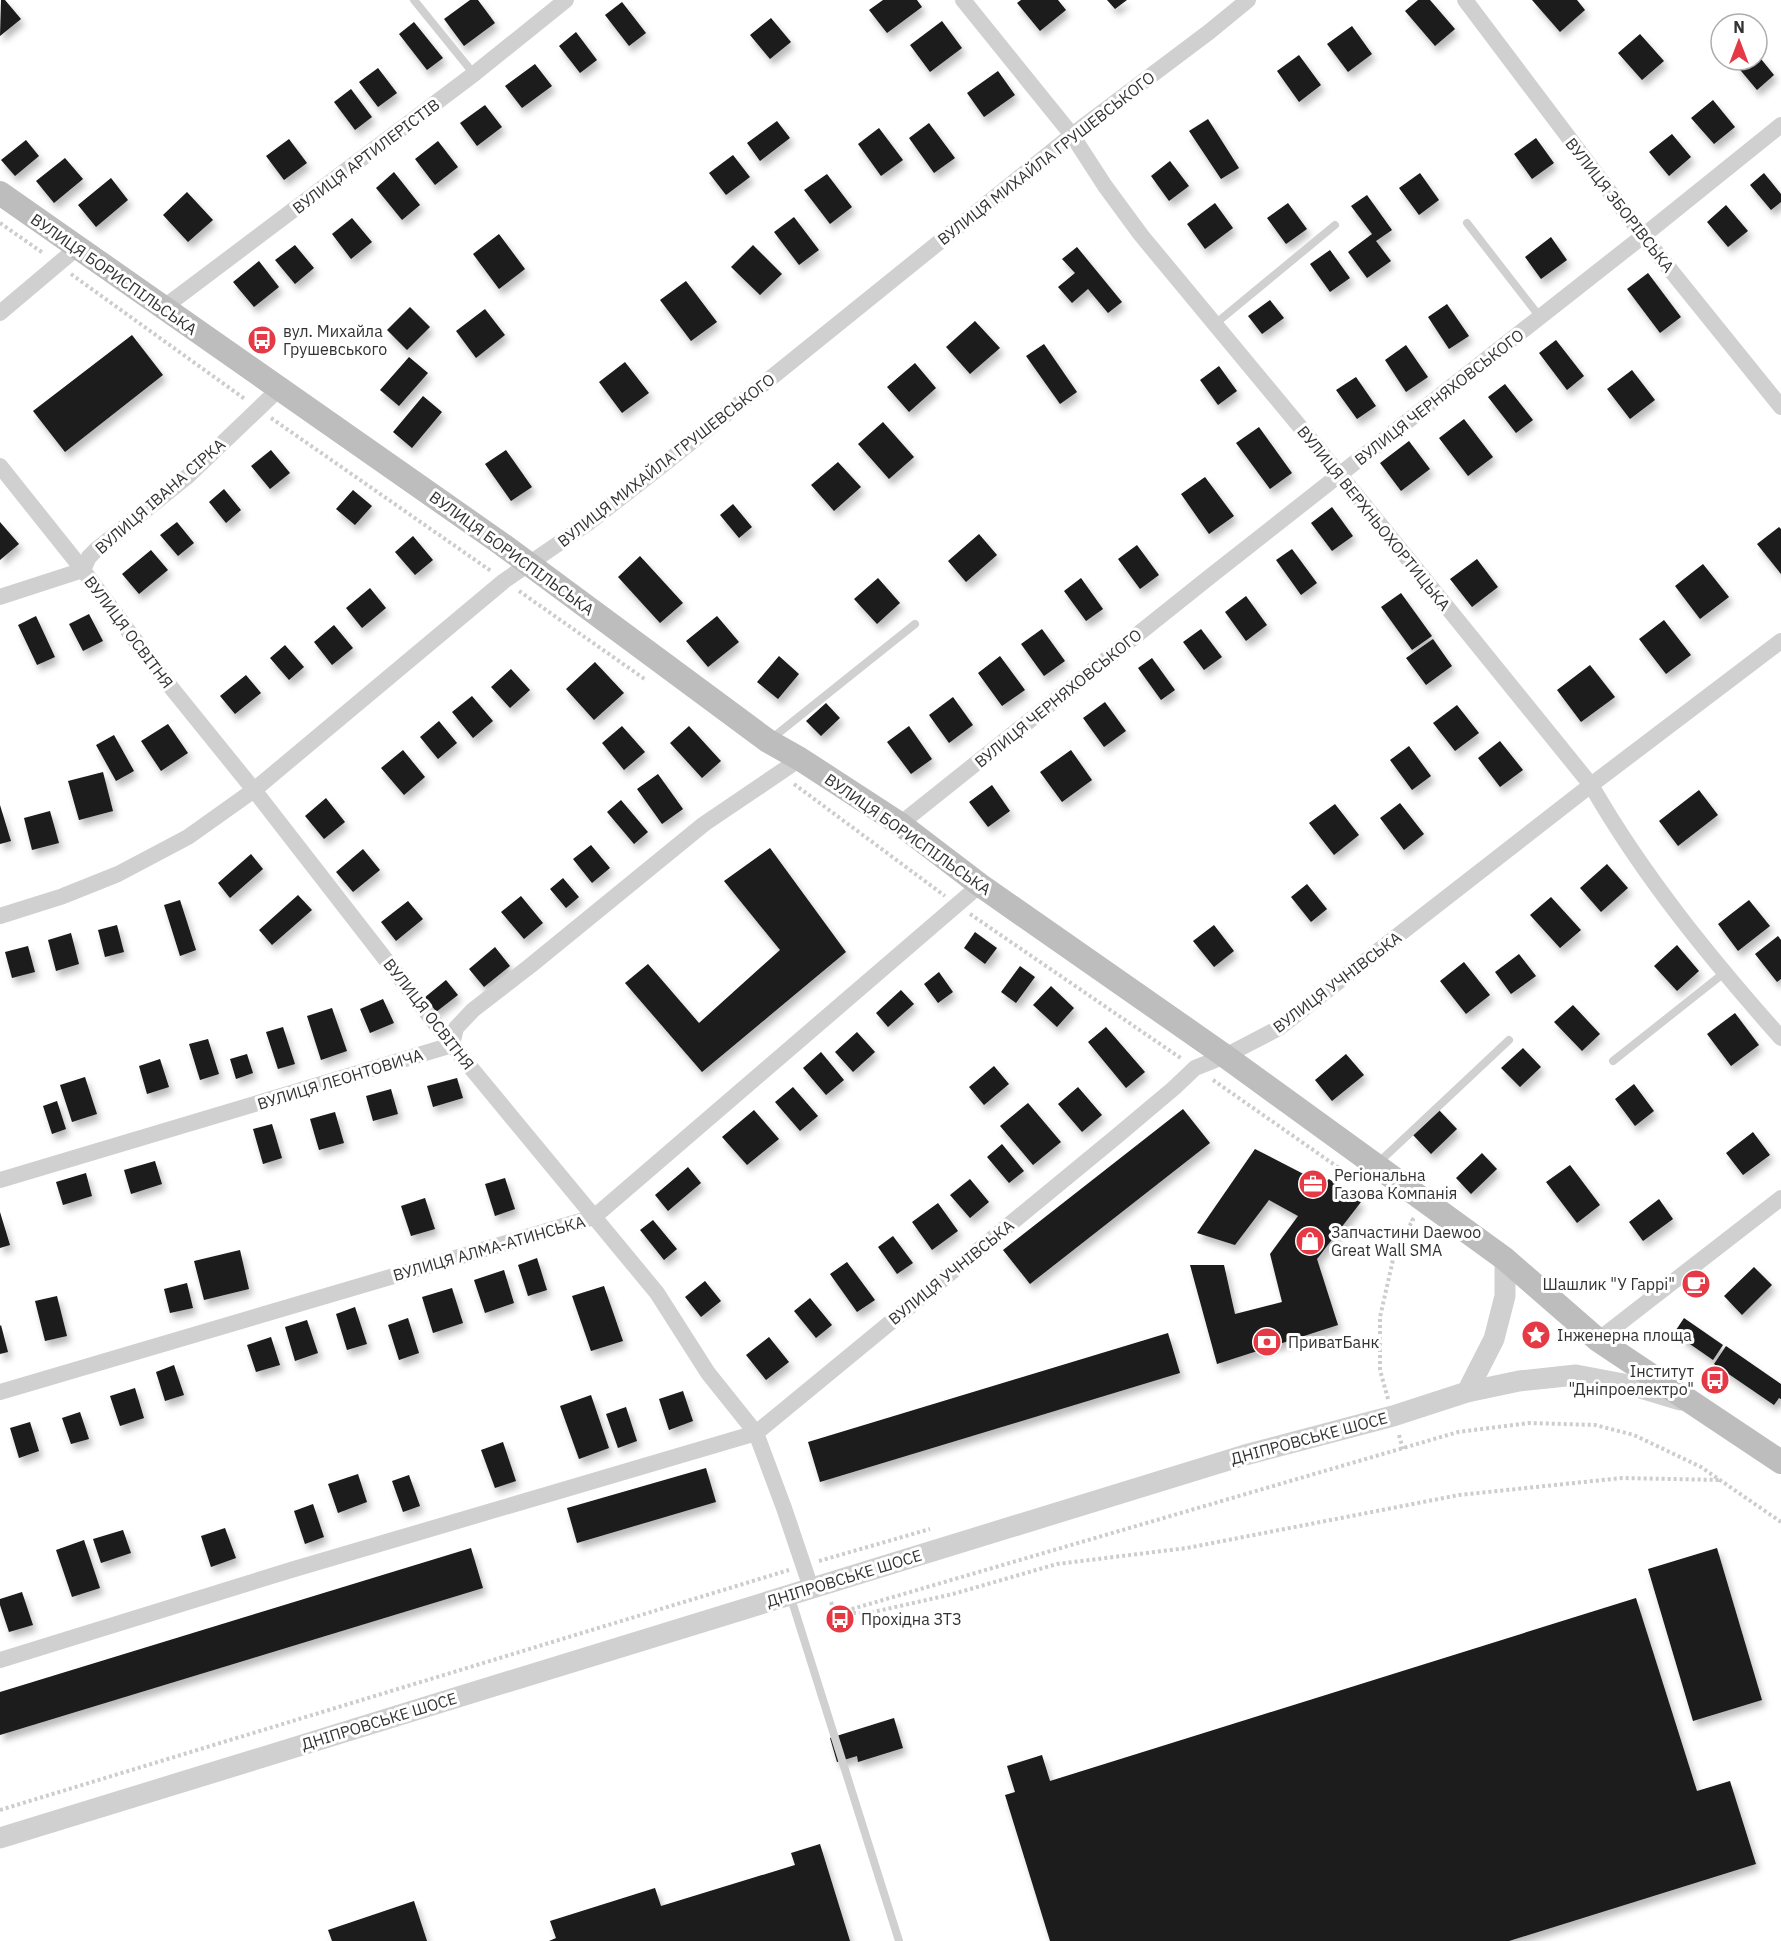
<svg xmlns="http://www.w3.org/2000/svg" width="1781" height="1941" font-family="'IBM Plex Sans',sans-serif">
	<defs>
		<filter id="shadow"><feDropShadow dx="3.5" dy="6" stdDeviation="3" flood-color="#0004"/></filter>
	</defs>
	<rect width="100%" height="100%" fill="#fff"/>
	<path fill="#1a1a1a" filter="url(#shadow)" d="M1 0H5L21 19 0 36Z
		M470 0H478L495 23 464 46 444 19Z
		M883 0H917L922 7 887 33 869 10Z
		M1021 0H1058L1066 10 1040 31 1017 3Z
		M1107 0H1127L1115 9Z
		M1418 0H1430L1455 29 1435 46 1405 11Z
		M1532 0H1577L1585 10 1560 32Z
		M622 2 646 33 629 46 605 15Z
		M771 18 791 42 770 59 750 35Z
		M942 21 962 48 930 72 910 45Z
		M414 22 443 58 427 70 399 34Z
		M1352 26 1372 54 1348 72 1327 44Z
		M576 32 597 60 580 73 559 46Z
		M1640 34 1664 61 1642 80 1618 53Z
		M1757 54 1774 75 1757 90 1736 65 1742 60H1757Z
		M1299 55 1321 85 1299 102 1277 71Z
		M535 64 552 86 522 108 505 86Z
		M378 68 397 93 378 107 359 82Z
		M998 71 1015 95 984 117 967 93Z
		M351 89 372 117 355 130 334 102Z
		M1713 100 1735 127 1714 144 1691 118Z
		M485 105 502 127 477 146 460 123Z
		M1208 119 1239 168 1221 179 1189 131Z
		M777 121 790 138 760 161 747 143Z
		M929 123 955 158 934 173 909 138Z
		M879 128 903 160 881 176 858 144Z
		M1672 134 1691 157 1669 176 1649 152Z
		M1536 138 1554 163 1532 179 1514 154Z
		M289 139 307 163 284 180 266 156Z
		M26 140 39 156 15 176 1 160Z
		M438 141 458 167 435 185 415 159Z
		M733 155 750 177 726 195 709 173Z
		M65 158 83 179 54 203 36 181Z
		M1170 161 1189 186 1169 201 1151 176Z
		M394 172 420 205 402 220 376 188Z
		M1420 173 1439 200 1419 215 1399 188Z
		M1764 173 1781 194V202L1771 210 1750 185Z
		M827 174 852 207 830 224 804 190Z
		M111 178 128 200 96 227 78 205Z
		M187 192 213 220 188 242 163 215Z
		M1367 195 1392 230 1376 241 1391 261 1367 278 1348 252 1372 234 1351 206Z
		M1215 203 1233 228 1205 249 1187 224Z
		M1288 203 1307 229 1286 244 1267 218Z
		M1726 205 1748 231 1728 247 1707 222Z
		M794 217 819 250 799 265 774 232Z
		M352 218 372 242 351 259 332 234Z
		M499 234 525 269 499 289 473 254Z
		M1551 237 1567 260 1541 279 1525 257Z
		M295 245 314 268 295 284 275 260Z
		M753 245 782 274 760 295 731 267Z
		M1077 247 1122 302 1108 313 1088 289 1072 303 1058 287 1075 273 1062 259Z
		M1330 250 1350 278 1330 292 1310 264Z
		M259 261 279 287 254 307 233 282Z
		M1648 273 1681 317 1660 333 1627 289Z
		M686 281 717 322 691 341 660 300Z
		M1270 300 1284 318 1262 334 1248 316Z
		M1447 304 1469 336 1449 349 1428 317Z
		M410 307 430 327 407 350 387 330Z
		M485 309 505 335 476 358 456 331Z
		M975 321 1000 348 970 374 946 347Z
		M132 335 163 375 65 452 33 411Z
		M1556 340 1584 376 1567 390 1539 353Z
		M1044 344 1077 392 1060 404 1026 356Z
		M1406 345 1428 377 1406 392 1385 360Z
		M409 357 428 373 399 406 380 390Z
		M625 362 649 393 622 413 599 382Z
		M915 363 936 388 909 412 887 387Z
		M1219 366 1237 391 1218 405 1200 380Z
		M1632 370 1655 400 1630 419 1607 389Z
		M1356 377 1376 406 1357 419 1336 390Z
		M1505 384 1533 420 1516 433 1488 397Z
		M423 396 442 412 412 448 393 432Z
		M1464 419 1493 457 1468 476 1439 438Z
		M883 422 914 457 889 479 858 444Z
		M1259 427 1292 473 1270 489 1236 443Z
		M1409 441 1430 469 1401 491 1380 463Z
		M271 450 290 473 270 489 251 466Z
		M506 450 532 487 511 501 485 464Z
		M838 462 861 487 834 511 811 485Z
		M1205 477 1234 516 1209 534 1181 494Z
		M224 489 241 510 226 523 209 502Z
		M353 490 372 506 355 525 336 509Z
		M733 504 752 527 739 538 720 515Z
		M1332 507 1353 536 1332 551 1311 523Z
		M0 522 19 544 0 560Z
		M177 522 194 543 178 556 160 535Z
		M1779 527 1781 529V574L1757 544Z
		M979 534 997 555 966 582 948 561Z
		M413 536 433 560 415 575 395 552Z
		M1137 545 1159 575 1140 589 1118 559Z
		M1292 549 1317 583 1301 595 1276 560Z
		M151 550 168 570 139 594 122 574Z
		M640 556 683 603 660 623 618 577Z
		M1477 559 1498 587 1472 607 1450 579Z
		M1703 564 1729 597 1700 619 1675 586Z
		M878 578 900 603 877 624 854 599Z
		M1081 578 1103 609 1086 621 1064 591Z
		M370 588 386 608 362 628 346 608Z
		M1401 593 1432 636 1412 650 1381 607Z
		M1246 596 1267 625 1246 641 1225 612Z
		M89 614 103 641 83 651 69 624Z
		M36 616 55 657 37 665 18 625Z
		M717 616 739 642 708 667 686 641Z
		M1664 620 1691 655 1666 674 1639 639Z
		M334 625 353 648 332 665 314 642Z
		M1042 629 1065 661 1044 676 1021 644Z
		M1201 629 1222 657 1204 670 1183 642Z
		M1433 639 1452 666 1426 685 1406 658Z
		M285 645 304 667 289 680 270 658Z
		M779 656 799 674 778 699 757 682Z
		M1000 656 1025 690 1002 706 978 673Z
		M1152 658 1175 690 1161 700 1138 668Z
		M595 662 624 693 594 720 566 689Z
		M1590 665 1615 697 1581 722 1557 690Z
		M511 669 530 690 510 708 491 687Z
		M246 675 261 693 235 714 220 696Z
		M472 696 493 721 473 738 452 712Z
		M953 697 973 725 949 743 929 715Z
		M1105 702 1126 731 1104 747 1083 718Z
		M826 703 840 718 821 736 806 721Z
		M1457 705 1479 733 1455 751 1433 723Z
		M439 721 457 743 438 759 420 737Z
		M168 724 188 753 161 771 141 741Z
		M622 726 645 752 624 770 602 743Z
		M689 726 721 761 702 778 670 743Z
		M909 726 932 759 911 774 887 742Z
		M114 735 134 771 116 781 96 745Z
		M1500 741 1523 770 1500 787 1478 758Z
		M1409 746 1431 776 1412 790 1390 760Z
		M403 750 425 777 404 795 381 768Z
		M1071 750 1092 780 1062 802 1040 772Z
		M103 772 113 811 79 820 68 781Z
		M658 774 683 809 662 824 637 789Z
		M992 785 1010 811 988 827 969 802Z
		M1699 790 1718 815 1678 846 1659 821Z
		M326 798 345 822 324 839 305 816Z
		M621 800 648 832 634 844 607 812Z
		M1400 803 1424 834 1404 850 1380 818Z
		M1335 804 1359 835 1334 855 1309 823Z
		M0 805 11 841 0 844Z
		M50 811 59 843 32 850 24 818Z
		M591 845 610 868 592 883 573 859Z
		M770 848 846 952 702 1072 625 983 648 964 699 1023 780 950 724 881Z
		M363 849 380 870 353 892 336 872Z
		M251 854 263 869 230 898 218 883Z
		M1607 864 1628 888 1601 912 1580 888Z
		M563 878 579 897 566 908 550 889Z
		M1307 884 1327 909 1311 922 1291 897Z
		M298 895 312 910 272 945 259 930Z
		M521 896 543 923 524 939 501 912Z
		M1551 897 1581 930 1560 948 1530 915Z
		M180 900 196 950 180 956 164 905Z
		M1749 900 1770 926 1738 951 1718 924Z
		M408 901 423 919 396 941 381 922Z
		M117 925 124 952 105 957 98 930Z
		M1214 925 1234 951 1214 967 1193 941Z
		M975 932 997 948 985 964 964 948Z
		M71 933 79 964 56 971 48 940Z
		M1778 936 1781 940V979L1777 982 1755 954Z
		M1677 945 1699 971 1677 991 1654 966Z
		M28 946 35 972 12 978 5 952Z
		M495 947 510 966 484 987 469 969Z
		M1519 954 1536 976 1511 994 1495 972Z
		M1464 962 1490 995 1466 1014 1440 981Z
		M1020 966 1035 977 1016 1003 1001 992Z
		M939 972 953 992 938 1003 924 984Z
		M446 980 458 995 436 1012 424 998Z
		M1051 986 1074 1008 1057 1027 1033 1005Z
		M901 990 914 1004 888 1027 876 1013Z
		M383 999 394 1023 370 1033 360 1009Z
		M1573 1005 1600 1034 1582 1051 1554 1022Z
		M332 1008 347 1051 321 1060 307 1016Z
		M1735 1013 1759 1045 1731 1066 1707 1034Z
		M283 1027 295 1064 278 1069 266 1032Z
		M1106 1027 1145 1072 1126 1088 1088 1042Z
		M857 1032 875 1052 853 1072 835 1052Z
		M208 1039 219 1074 200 1080 189 1044Z
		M1523 1048 1541 1067 1520 1087 1501 1068Z
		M821 1052 844 1080 826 1095 803 1068Z
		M247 1054 253 1073 236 1079 230 1059Z
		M1346 1054 1364 1075 1332 1101 1315 1080Z
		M160 1059 169 1087 147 1094 139 1066Z
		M994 1066 1009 1084 984 1105 969 1087Z
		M85 1077 97 1114 72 1122 60 1085Z
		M457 1078 463 1098 433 1107 427 1086Z
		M1634 1084 1654 1111 1635 1126 1615 1099Z
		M793 1087 818 1116 800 1131 775 1102Z
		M1078 1087 1102 1115 1082 1132 1058 1104Z
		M391 1089 398 1114 373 1121 366 1096Z
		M57 1101 66 1129 52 1134 43 1106Z
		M1028 1103 1061 1142 1033 1165 1000 1126Z
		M1183 1109 1210 1143 1030 1284 1003 1250Z
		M754 1110 779 1139 747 1165 722 1137Z
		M1439 1110 1457 1129 1431 1154 1413 1135Z
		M335 1112 344 1143 319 1150 310 1119Z
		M272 1124 282 1158 263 1164 253 1129Z
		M1753 1132 1770 1155 1743 1175 1726 1153Z
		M1002 1144 1024 1171 1009 1183 987 1157Z
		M1255 1149 1323 1184 1329 1179 1361 1202 1317 1259 1338 1325 1217 1364 1190 1265H1224L1235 1314 1282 1302 1270 1254 1298 1216 1269 1200 1235 1245 1197 1233Z
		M1482 1153 1497 1169 1471 1194 1456 1178Z
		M155 1161 162 1184 131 1194 124 1170Z
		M1570 1165 1600 1205 1577 1223 1546 1182Z
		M688 1167 701 1183 668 1211 655 1195Z
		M86 1173 92 1196 63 1205 56 1182Z
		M505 1178 515 1209 495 1216 485 1184Z
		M970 1179 989 1202 970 1218 950 1195Z
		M425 1198 435 1229 411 1236 401 1206Z
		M1659 1199 1673 1219 1643 1241 1629 1222Z
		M938 1203 958 1231 932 1250 912 1222Z
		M0 1212 10 1245 0 1248Z
		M653 1220 677 1249 664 1260 640 1230Z
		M893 1236 913 1263 897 1274 878 1247Z
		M240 1250 249 1289 204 1300 194 1261Z
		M537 1258 547 1290 528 1296 518 1265Z
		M847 1262 875 1300 857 1312 830 1274Z
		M1754 1267 1772 1285 1742 1315 1724 1296Z
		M504 1270 514 1303 485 1313 474 1280Z
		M705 1281 721 1301 701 1317 685 1297Z
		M187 1283 193 1308 170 1313 164 1289Z
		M604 1286 623 1341 591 1351 572 1296Z
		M452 1288 463 1323 433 1333 422 1297Z
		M57 1296 67 1336 45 1341 35 1301Z
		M810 1298 832 1325 816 1338 794 1311Z
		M355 1307 367 1344 347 1350 336 1314Z
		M408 1318 419 1353 399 1360 388 1325Z
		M1684 1318 1723 1345 1713 1360 1674 1333Z
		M307 1320 318 1353 295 1361 285 1327Z
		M1 1325 8 1352 0 1354V1326Z
		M1168 1333 1180 1373 820 1482 808 1442Z
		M271 1337 280 1365 256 1372 247 1345Z
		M769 1337 789 1362 766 1380 746 1355Z
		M1726 1346 1781 1384V1399L1779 1398 1774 1405 1714 1364Z
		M174 1365 184 1395 165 1401 156 1372Z
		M135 1388 144 1418 120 1426 110 1396Z
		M683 1391 693 1421 669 1430 659 1399Z
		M591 1395 609 1448 579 1459 560 1406Z
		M626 1407 637 1441 618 1448 606 1414Z
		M80 1412 89 1439 71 1444 62 1418Z
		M30 1422 39 1451 19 1458 10 1428Z
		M503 1442 516 1481 495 1488 481 1450Z
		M706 1468 716 1502 577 1543 567 1508Z
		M358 1474 367 1502 338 1513 328 1484Z
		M409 1475 420 1506 403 1512 392 1481Z
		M313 1504 324 1537 305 1544 294 1511Z
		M225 1528 236 1558 211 1567 201 1536Z
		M123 1530 131 1553 101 1563 93 1539Z
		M84 1540 100 1588 72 1597 56 1550Z
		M471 1548 483 1588 0 1735V1692Z
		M1717 1548 1762 1700 1693 1721 1648 1569Z
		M22 1592 33 1625 9 1632 0 1605V1599Z
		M1636 1598 1697 1791 1730 1781 1756 1864 1509 1941H1050L1005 1795 1015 1792 1007 1766 1042 1755 1050 1781Z
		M894 1718 903 1748 858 1762 857 1756 837 1762 830 1738Z
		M820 1844 850 1941H549L556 1938 550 1921 655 1888 661 1906 795 1865 791 1853Z
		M414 1901 427 1941H332L328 1930Z"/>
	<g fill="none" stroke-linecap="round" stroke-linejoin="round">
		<path stroke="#cdcdcd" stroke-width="4" stroke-dasharray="3 3" stroke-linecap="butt" d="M0 223 43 253
			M71 274 245 399
			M271 418 491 571
			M519 591 646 680
			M794 784 945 896
			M970 914 1182 1059
			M1213 1080 1359 1182
			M1388 1399 1380 1370V1317L1395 1251 1413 1220 1410 1218
			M1399 1435 1403 1449
			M819 1561 930 1529
			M831 1602 835 1614 1458 1432 1529 1423 1595 1425 1634 1435 1701 1467 1781 1522
			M841 1613H869L953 1594 1057 1564 1187 1548 1459 1495 1622 1478 1720 1480
			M0 1810 789 1570"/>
		<path stroke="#d0d0d0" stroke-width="8" d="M414 0 474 74
			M1467 223 1540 317
			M1215 324 1335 225
			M771 739 915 624
			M1613 1061 1724 973
			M1377 1164 1509 1040
			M790 1595 899 1941"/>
		<path stroke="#d0d0d0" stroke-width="16" d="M963 0 1072 135 1105 186 1141 235 1340 475 1591 785C1643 876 1711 959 1781 1038
			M1465 0 1643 236 1781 407
			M163 308 474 74 566 0
			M0 313 77 248
			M0 466 83 570 161 675 254 790 452 1045 657 1293 708 1373 756 1433 784 1508 811 1588
			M0 597 83 570 89 557 97 549 188 476 279 389
			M900 824 1212 575 1643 236 1781 125
			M0 916 63 896 118 874 188 837 254 790 504 581 587 524 668 461 1072 135 1209 32 1248 0
			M0 1180 452 1045 456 1028 473 1010 530 966 704 824 800 759
			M1598 1340 1781 1198
			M0 1392 594 1217 980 885
			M0 1660 291 1570 756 1433 1117 1136 1174 1088 1195 1068 1225 1056 1279 1028 1591 785 1781 641"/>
		<path stroke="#d0d0d0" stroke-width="21" d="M1467 1392 1494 1339 1505 1296V1259
			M0 1838 1245 1455 1393 1416 1467 1392 1519 1381 1576 1375 1634 1386 1680 1400"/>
		<path stroke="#bdbdbd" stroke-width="24" d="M0 193 503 545 768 741 800 759 900 824 980 885 1225 1056 1505 1259 1598 1340 1781 1462"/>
	</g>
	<defs>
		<g id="bus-disc" transform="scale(1.5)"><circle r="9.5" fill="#e63946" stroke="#fff"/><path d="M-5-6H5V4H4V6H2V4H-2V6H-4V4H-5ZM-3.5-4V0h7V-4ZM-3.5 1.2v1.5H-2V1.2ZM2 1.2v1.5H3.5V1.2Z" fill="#fff"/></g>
		<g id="office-disc" transform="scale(1.5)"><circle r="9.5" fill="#e63946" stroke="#fff"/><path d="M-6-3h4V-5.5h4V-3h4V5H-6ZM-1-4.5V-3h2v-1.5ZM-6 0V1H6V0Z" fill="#fff"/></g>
		<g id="shop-disc" transform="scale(1.5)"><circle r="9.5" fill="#e63946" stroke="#fff"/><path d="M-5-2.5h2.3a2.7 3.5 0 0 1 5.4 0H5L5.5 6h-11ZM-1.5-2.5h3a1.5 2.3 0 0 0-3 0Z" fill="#fff"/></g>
		<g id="cafe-disc" transform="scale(1.5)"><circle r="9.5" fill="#e63946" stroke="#fff"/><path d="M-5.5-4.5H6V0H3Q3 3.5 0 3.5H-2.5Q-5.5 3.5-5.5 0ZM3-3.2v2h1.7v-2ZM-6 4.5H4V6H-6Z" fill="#fff"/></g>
		<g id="sight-disc" transform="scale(1.5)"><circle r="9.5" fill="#e63946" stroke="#fff"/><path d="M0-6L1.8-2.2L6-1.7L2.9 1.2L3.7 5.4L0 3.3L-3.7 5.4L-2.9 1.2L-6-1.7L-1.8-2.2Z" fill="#fff"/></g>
		<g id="bank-disc" transform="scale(1.5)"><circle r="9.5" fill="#e63946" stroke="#fff"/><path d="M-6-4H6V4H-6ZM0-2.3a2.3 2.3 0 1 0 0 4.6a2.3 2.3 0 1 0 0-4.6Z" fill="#fff"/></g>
	</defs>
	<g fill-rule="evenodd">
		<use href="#bus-disc" x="262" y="340"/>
		<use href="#office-disc" x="1313" y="1184"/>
		<use href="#shop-disc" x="1310" y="1241"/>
		<use href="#cafe-disc" x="1696" y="1284"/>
		<use href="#sight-disc" x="1536" y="1335"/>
		<use href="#bank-disc" x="1267" y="1342"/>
		<use href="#bus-disc" x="1715" y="1380"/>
		<use href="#bus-disc" x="840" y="1619"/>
	</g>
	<g text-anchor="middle" stroke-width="6" stroke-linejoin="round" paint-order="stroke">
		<g font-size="16" fill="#333" stroke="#fff">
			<text transform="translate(366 156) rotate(-37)" y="6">ВУЛИЦЯ АРТИЛЕРІСТІВ</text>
			<text transform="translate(1046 158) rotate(-38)" y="6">ВУЛИЦЯ МИХАЙЛА ГРУШЕВСЬКОГО</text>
			<text transform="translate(1620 205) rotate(52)" y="6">ВУЛИЦЯ ЗБОРІВСЬКА</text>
			<text transform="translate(114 274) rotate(35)" y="6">ВУЛИЦЯ БОРИСПІЛЬСЬКА</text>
			<text transform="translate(1439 397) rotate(-38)" y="6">ВУЛИЦЯ ЧЕРНЯХОВСЬКОГО</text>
			<text transform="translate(666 460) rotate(-38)" y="6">ВУЛИЦЯ МИХАЙЛА ГРУШЕВСЬКОГО</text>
			<text transform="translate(160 496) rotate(-41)" y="6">ВУЛИЦЯ ІВАНА СІРКА</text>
			<text transform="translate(1374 518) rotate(51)" y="6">ВУЛИЦЯ ВЕРХНЬОХОРТИЦЬКА</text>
			<text transform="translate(512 553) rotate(36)" y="6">ВУЛИЦЯ БОРИСПІЛЬСЬКА</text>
			<text transform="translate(129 632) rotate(53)" y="6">ВУЛИЦЯ ОСВІТНЯ</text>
			<text transform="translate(1058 698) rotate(-39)" y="6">ВУЛИЦЯ ЧЕРНЯХОВСЬКОГО</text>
			<text transform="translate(908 834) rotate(35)" y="6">ВУЛИЦЯ БОРИСПІЛЬСЬКА</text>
			<text transform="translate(1337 982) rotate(-37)" y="6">ВУЛИЦЯ УЧНІВСЬКА</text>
			<text transform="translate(429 1014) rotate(52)" y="6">ВУЛИЦЯ ОСВІТНЯ</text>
			<text transform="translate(340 1079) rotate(-17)" y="6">ВУЛИЦЯ ЛЕОНТОВИЧА</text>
			<text transform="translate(489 1248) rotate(-16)" y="6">ВУЛИЦЯ АЛМА-АТИНСЬКА</text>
			<text transform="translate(951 1272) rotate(-39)" y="6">ВУЛИЦЯ УЧНІВСЬКА</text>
			<text transform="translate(1309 1438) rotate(-15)" y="6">ДНІПРОВСЬКЕ ШОСЕ</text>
			<text transform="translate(844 1578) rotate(-17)" y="6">ДНІПРОВСЬКЕ ШОСЕ</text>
			<text transform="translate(379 1721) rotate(-17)" y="6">ДНІПРОВСЬКЕ ШОСЕ</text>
		</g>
		<g font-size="16" fill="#333" stroke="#fff" text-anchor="start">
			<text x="283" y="337">вул. Михайла<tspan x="283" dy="18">Грушевського</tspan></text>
			<text x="1334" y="1181">Регіональна<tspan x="1334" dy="18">Газова Компанія</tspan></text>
			<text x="1331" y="1238">Запчастини Daewoo<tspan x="1331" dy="18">Great Wall SMA</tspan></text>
			<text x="1675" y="1290" text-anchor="end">Шашлик "У Гаррі"</text>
			<text x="1557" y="1341">Інженерна площа</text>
			<text x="1288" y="1348">ПриватБанк</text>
			<text x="1694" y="1377" text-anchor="end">Інститут<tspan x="1694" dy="18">"Дніпроелектро"</tspan></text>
			<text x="861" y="1625">Прохідна ЗТЗ</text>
		</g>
	</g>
	<g transform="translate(1739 42)"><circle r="28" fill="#ffffff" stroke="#adadad" stroke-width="1.5"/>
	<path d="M0-4.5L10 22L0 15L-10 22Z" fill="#e63946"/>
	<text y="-9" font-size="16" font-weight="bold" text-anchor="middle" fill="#333333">N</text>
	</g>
</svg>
